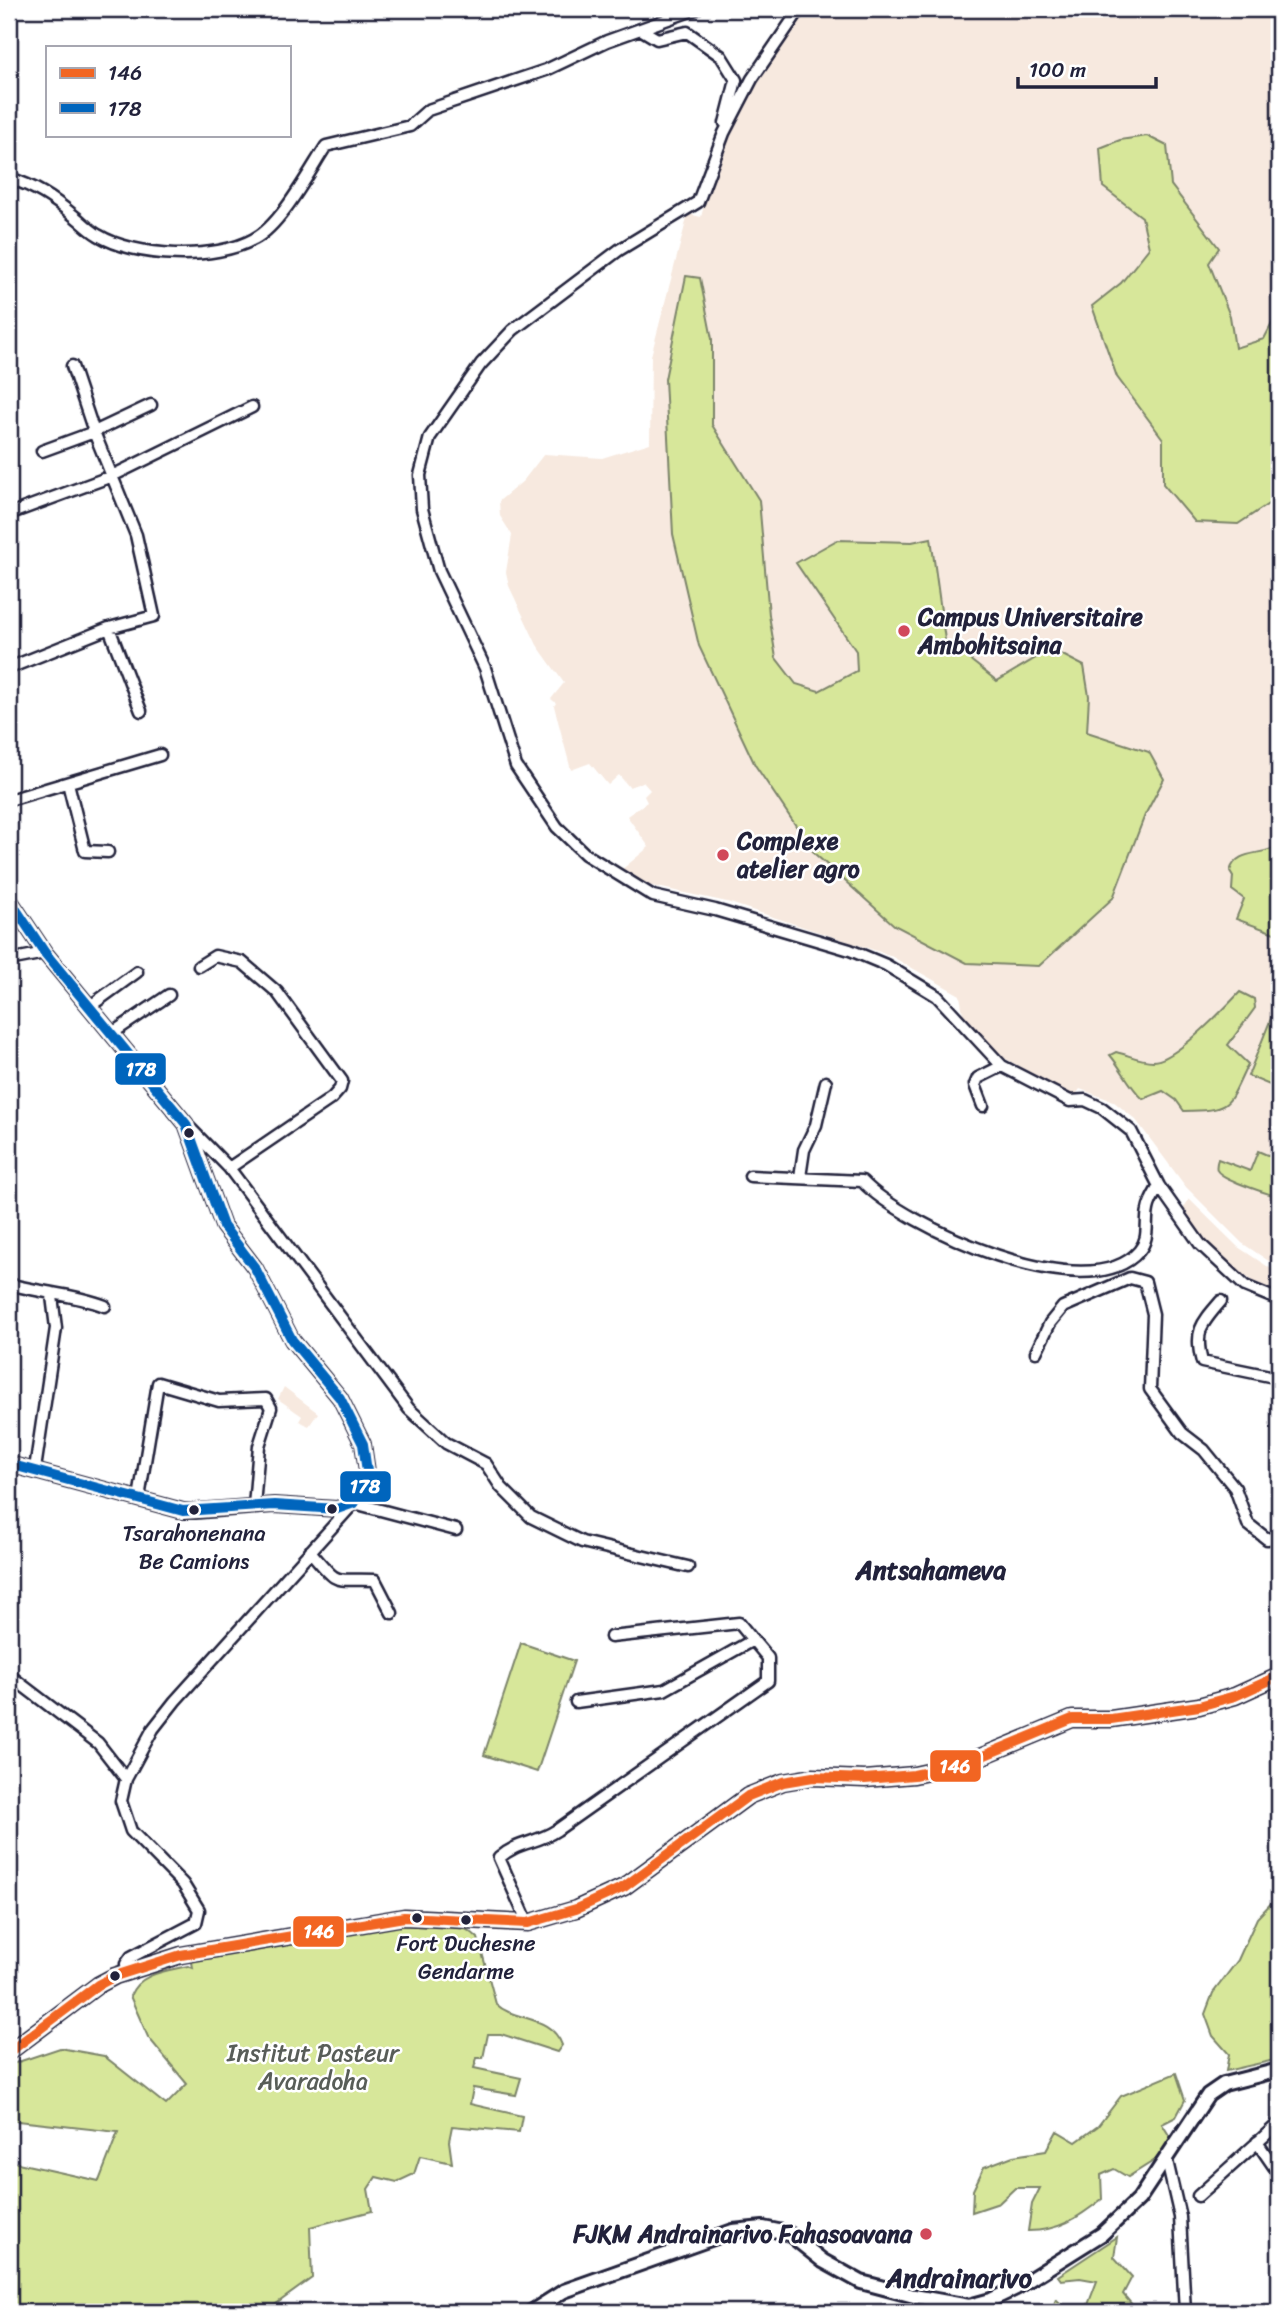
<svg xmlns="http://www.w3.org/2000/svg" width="1288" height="2321" font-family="Sriracha,sans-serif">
	<rect width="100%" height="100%" fill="#fff"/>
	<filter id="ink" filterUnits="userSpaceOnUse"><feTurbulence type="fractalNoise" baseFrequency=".0143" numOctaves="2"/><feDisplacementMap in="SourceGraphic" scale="14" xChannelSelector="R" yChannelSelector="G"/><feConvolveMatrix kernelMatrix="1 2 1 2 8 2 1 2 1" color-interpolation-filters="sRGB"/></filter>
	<g filter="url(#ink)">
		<path fill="#f7e9df" d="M805 9H1279V1268L1242 1243 1186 1187 1136 1120 1113 1101 1080 1089 1074 1097 997 1054 964 1021 960 995 889 955 727 902 648 885 620 871 649 847 627 816 647 802 644 796 650 790 643 782 629 787 619 775 608 785 590 763 571 770 554 706 556 703 551 699 564 683 537 645 509 586 506 572 512 535 500 516 499 501 523 481 544 454 602 458 650 443 651 356 688 214 701 217 712 175 734 123 764 67Z
			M1189 1199 1238 1247 1279 1274V1294L1259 1286 1224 1260 1197 1231 1182 1211Z
			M284 1387 318 1413 309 1426 299 1421 302 1416 278 1399Z"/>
		<path fill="#d7e79a" stroke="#7c846a" stroke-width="2" d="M1147 136 1167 146 1171 185 1219 248 1209 263 1230 316 1235 348 1264 339 1279 310V497L1238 524 1195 522 1163 484V439L1117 377 1092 306 1121 283 1149 248 1142 217 1103 187 1100 148 1120 140Z
			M686 276 700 278 712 339V425L759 500 769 615 776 658 796 684 819 691 857 671 856 651 796 563 837 540 912 542 931 538 945 640 997 681 1051 649 1084 666 1089 696 1087 732 1149 752 1164 779 1145 815 1113 898 1039 966 967 963 894 925 815 854 755 765 699 646 673 534 665 379Z
			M1279 845V934H1277L1236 919 1244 899 1232 890 1233 876 1230 871C1237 848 1263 857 1279 845Z
			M1240 992 1254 999 1255 1008 1228 1045 1248 1064C1227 1107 1233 1110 1184 1111L1176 1100 1163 1091 1143 1099C1129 1086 1122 1069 1110 1055L1116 1052C1129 1055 1139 1061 1153 1061 1175 1061 1224 1009 1240 992Z
			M1274 1011 1279 1013 1277 1088 1248 1076Z
			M1258 1151 1279 1160 1278 1197C1267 1193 1220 1179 1217 1170 1216 1167 1217 1162 1218 1159L1250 1171Z
			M521 1643 574 1661 537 1772 484 1755Z
			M1279 1895V2001L1275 2008 1279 2010V2059L1226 2071 1229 2054 1213 2036 1205 2014 1213 1993 1238 1960 1257 1918Z
			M388 1923C415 1924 459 1917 478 1938L496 2004C515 2022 550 2014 562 2045L557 2052 501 2034H488L483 2058H477L474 2068 521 2078 516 2095 473 2088 470 2104 522 2116 519 2132 452 2126 449 2141 452 2163 420 2156 414 2174 397 2182 376 2177 368 2189 372 2211 310 2227 312 2278 265 2312H9V2161L99 2181 118 2132 9 2120V2065L60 2048 104 2056 166 2105 187 2084 148 2037 130 1996C139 1973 166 1971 188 1966L193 1968 191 1956Z
			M1176 2073 1185 2100 1176 2117 1162 2124 1172 2140 1155 2160 1128 2177 1114 2169 1101 2175 1102 2199C1078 2218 1059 2231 1028 2231L1032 2204 1040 2188H1015L999 2203 972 2212 973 2190 984 2167 1013 2156 1046 2151 1057 2131 1076 2142 1098 2126 1121 2096Z
			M1117 2237 1114 2257 1132 2277 1123 2294 1138 2312H1051L1056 2299 1064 2307 1086 2310 1097 2281 1080 2278 1061 2280 1058 2276Z"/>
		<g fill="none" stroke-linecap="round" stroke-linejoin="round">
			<g stroke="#22223b" stroke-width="15">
				<path id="minor" d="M800 9 752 79 724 133 698 202 619 250 513 330 481 364 430 437 420 475 422 509 439 571 485 668 516 766 557 827 585 854 653 896 715 910 850 950 886 965 937 996 1002 1066 1070 1101 1085 1100 1102 1108 1131 1131 1159 1186 1200 1244 1245 1286 1279 1300
					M642 30 657 39 687 32 721 56 736 80 725 123
					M9 178C34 186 52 197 73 215 81 221 89 230 98 235 136 258 215 261 254 239 281 225 309 172 326 146L410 126 428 110 546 70 607 41 696 9
					M42 451 94 432 151 405
					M9 514 112 476 252 407
					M109 628 141 711
					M9 668 109 628 154 616 136 535 94 432 72 366
					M68 783 85 851 108 852
					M9 800 160 755
					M9 960 45 953
					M199 966 215 956 242 962 277 992 342 1081 340 1089 332 1098 229 1168
					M89 1007 137 972
					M111 1034 169 995
					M983 1106 975 1085 978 1078 1002 1066
					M189 1127 229 1168 409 1409 446 1443 486 1464 501 1487 531 1517 582 1542 688 1567
					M750 1176 862 1181C904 1226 1088 1311 1139 1251 1150 1238 1145 1225 1148 1210 1149 1202 1155 1193 1159 1186
					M800 1177 804 1150 816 1125 826 1082
					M9 1284C41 1293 74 1294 105 1306
					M1221 1301C1201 1324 1194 1331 1202 1362L1279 1378
					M1036 1352 1050 1323 1063 1307 1130 1278 1145 1282 1153 1314 1150 1389 1182 1433 1204 1450 1235 1488 1248 1524 1267 1539 1279 1537
					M35 1469 56 1328 52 1296
					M139 1498 158 1383 219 1401 266 1399 271 1408 259 1446 254 1506
					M310 1551C341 1588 331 1578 375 1580L392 1613
					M611 1637 739 1623 753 1640
					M9 1675 98 1743 126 1779
					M528 1923 499 1858C518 1841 536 1844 557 1830L768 1681V1658L753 1640 664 1690 576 1702
					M129 1971 126 1964 131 1957 196 1923 199 1910 183 1884 131 1831 121 1801 126 1779 153 1729 175 1701 354 1503 456 1530
					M1257 2142 1279 2174
					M1166 2157 1180 2217 1185 2312
					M1198 2196 1279 2123"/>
			</g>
			<g stroke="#22223b" stroke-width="18">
				<path id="tertiary" d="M9 899 45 953 186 1124 223 1226 255 1268 292 1340 340 1398 363 1444 368 1478 363 1493 354 1503 337 1509 274 1505 195 1511H183L9 1464
					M531 2312 564 2291 733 2231 763 2228 788 2233 823 2261 861 2282 914 2296 969 2306 991 2300 1016 2288 1102 2234 1139 2199 1208 2095 1224 2084 1279 2070"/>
			</g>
			<g stroke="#22223b" stroke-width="19">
				<path id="secondary" d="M9 2052 98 1985 115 1976 181 1955 404 1917 528 1923 576 1909 624 1887 748 1796 783 1782 813 1777 865 1779 914 1775 961 1765 1072 1719H1111L1199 1706 1235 1696 1279 1676"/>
			</g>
			<use href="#minor" stroke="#fff" stroke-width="10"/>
			<use href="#tertiary" stroke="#fff" stroke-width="12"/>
			<use href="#secondary" stroke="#fff" stroke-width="14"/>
			<g stroke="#fff" stroke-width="16">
				<path id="bus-1" d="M9 2052 98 1985 115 1976 181 1955 404 1917 528 1923 576 1909 624 1887 748 1796 783 1782 813 1777 865 1779 914 1775 961 1765 1072 1719H1111L1199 1706 1235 1696 1279 1676"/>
			</g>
			<g stroke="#fff" stroke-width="16">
				<path id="bus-2" d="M9 899 45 953 186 1124 223 1226 255 1268 292 1340 340 1398 363 1444 368 1478 363 1493 354 1503 337 1509 274 1505 183 1511 9 1464"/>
			</g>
			<use href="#bus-1" stroke="#f26522" stroke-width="10"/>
			<use href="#bus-2" stroke="#0065bd" stroke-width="10"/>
		</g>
	</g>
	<g fill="#d1495b" stroke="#fff" stroke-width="2.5">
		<circle cx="904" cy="631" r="7"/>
		<circle cx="723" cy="855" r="7"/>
		<circle cx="926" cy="2234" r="7"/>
	</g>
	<g fill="#22223b" stroke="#fff" stroke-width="2.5">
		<circle cx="189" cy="1133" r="6"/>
		<circle cx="332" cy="1509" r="6"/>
		<circle cx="194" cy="1510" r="6"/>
		<circle cx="417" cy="1918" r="6"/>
		<circle cx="466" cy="1920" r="6"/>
		<circle cx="115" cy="1976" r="6"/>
	</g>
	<g text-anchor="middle" stroke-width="5" stroke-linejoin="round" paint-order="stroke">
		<g font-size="22" fill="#22223b" stroke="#fff">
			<text x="194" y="1541">Tsarahonenana<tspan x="194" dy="28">Be Camions</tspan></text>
			<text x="466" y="1951">Fort Duchesne<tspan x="466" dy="28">Gendarme</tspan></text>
		</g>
		<g font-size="24" font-weight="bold" fill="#22223b" stroke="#fff" text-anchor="start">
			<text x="918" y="625">Campus Universitaire<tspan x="918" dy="28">Ambohitsaina</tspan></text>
			<text x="737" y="849">Complexe<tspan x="737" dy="28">atelier agro</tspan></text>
			<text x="912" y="2242" text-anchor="end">FJKM Andrainarivo Fahasoavana</text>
		</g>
		<g font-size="24" fill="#585d58" stroke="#fff">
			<text x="313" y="2061">Institut Pasteur<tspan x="313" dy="28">Avaradoha</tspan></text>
		</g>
		<g font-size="26" font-weight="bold" fill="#22223b" stroke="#fff">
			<text x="931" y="1579">Antsahameva</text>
			<text x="959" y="2287">Andrainarivo</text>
		</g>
	</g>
	<g stroke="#fff" stroke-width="2.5">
		<rect x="114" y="1052" width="53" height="34" rx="7" fill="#0065bd"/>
		<rect x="339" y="1470" width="53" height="33" rx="7" fill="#0065bd"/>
		<rect x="929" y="1749" width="53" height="34" rx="7" fill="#f26522"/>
		<rect x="292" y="1915" width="53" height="33" rx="7" fill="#f26522"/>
	</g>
	<g font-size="19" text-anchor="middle" font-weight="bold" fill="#fff">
		<text x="141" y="1076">178</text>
		<text x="365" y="1493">178</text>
		<text x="955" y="1773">146</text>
		<text x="319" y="1938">146</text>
	</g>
	<rect width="1288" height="2321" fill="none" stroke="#fff" stroke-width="35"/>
	<rect x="18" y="18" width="1253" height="2286" fill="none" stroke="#22223b" stroke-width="2.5" filter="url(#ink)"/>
	<rect x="46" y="46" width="245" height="91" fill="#ffffff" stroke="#a7a7b1" stroke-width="2"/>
	<rect x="60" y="68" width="35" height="10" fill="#f26522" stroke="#a7a7b1" stroke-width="2"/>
	<text x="108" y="80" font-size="21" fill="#22223b">146</text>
	<rect x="60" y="103" width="35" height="10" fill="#0065bd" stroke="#a7a7b1" stroke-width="2"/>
	<text x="108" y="116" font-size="21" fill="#22223b">178</text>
	<path d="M1018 77v10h138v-10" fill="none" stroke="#22223b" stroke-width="3.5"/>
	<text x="1029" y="77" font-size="21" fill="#22223b" stroke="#ffffff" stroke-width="5" paint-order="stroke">100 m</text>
</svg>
